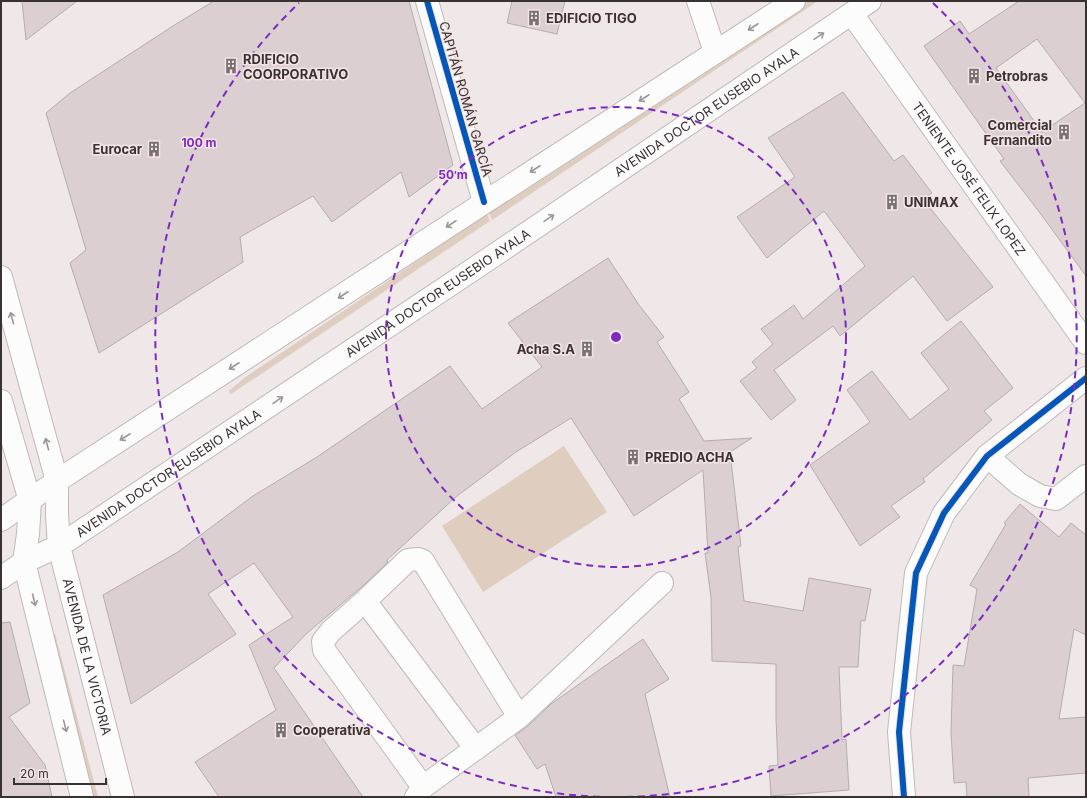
<svg xmlns="http://www.w3.org/2000/svg" width="1087" height="798" font-family="Inter,sans-serif">
	<rect width="100%" height="100%" fill="#f0e8e8"/>
	<path fill="#dfcdc0" d="M806 1H818L492 220 489 213Z
		M487 214 490 221 231 394H230L229 391 244 378Z
		M564 446 607 512 483 592 442 526Z
		M52 632 55 634 98 797H92Z"/>
	<path fill="#dbcfd2" stroke="#b4adae" fill-rule="evenodd" d="M22 1H77L26 40Z
		M214 1H409L453 165 409 197 401 172 332 222 313 196 240 237 243 262 99 353 70 263 86 250 46 113 70 93 176 24Z
		M512 1H565L557 34 507 23Z
		M1019 1H1086V276L1037 209 1000 161 1004 159 924 46 960 21 969 34ZM1037 39 1085 103 1042 132 996 68Z
		M843 92 894 161 903 155 932 193 923 199 993 287 947 321 913 276 840 336 833 326 774 370 796 400 771 420 740 381 757 368 752 362 773 344 761 329 794 305 803 319 865 266 824 211 767 258 737 217 795 177 768 138Z
		M608 258 639 305 664 337 657 342 689 392 679 399 704 441 752 438 730 452 741 546 738 547 744 601 803 611 809 578 871 589 865 621 861 620 858 667H839L842 740 846 739 849 790 771 796 769 766 778 765 776 719V664L712 661 711 597 705 553H708L703 470 634 516 571 418 516 452 457 496 387 560 388 562 365 584 306 634 274 668 363 797H219L195 762 276 710 249 645 293 617 254 563 208 594 236 634 131 704 103 595 178 552 253 496 317 457 450 366 482 409 542 367 508 323Z
		M961 321 1013 388 984 411 992 420 923 479 925 482 891 506 900 517 860 546 810 465 870 422 847 390 872 371 910 420 949 389 921 353Z
		M1020 504 1059 537 1071 523 1086 535V635L1074 629 1059 719 1086 717V773L1028 778 1029 797H967L966 782 954 783 951 732 953 665 964 666 977 589 970 585 1006 524 1004 523Z
		M10 622 30 703 9 717 45 765 52 797H1V623Z
		M643 639 669 679 645 694 670 797H556L545 764 537 769 515 735 528 726 551 704Z"/>
	<g fill="none" stroke-linecap="round" stroke-linejoin="round">
		<g stroke="#bfb9b9" stroke-width="24">
			<path id="minor" d="M427 1 484 202
				M698 1 715 52
				M987 456 1019 484 1040 496 1056 499 1086 476
				M365 601 476 749
				M423 787 519 717 662 583
				M416 797 423 787 324 650 323 641 331 631 365 601 408 560 418 559 423 561 519 717
				M904 797 899 732 916 573 944 513 987 456 1086 378"/>
		</g>
		<g stroke="#bfb9b9" stroke-width="24">
			<g id="major">
				<path id="s1" d="M852 14 1086 343"/>
				<path id="s2" d="M1 277 57 481V515L59 546 123 797"/>
				<path d="M1 401 30 501 28 534 24 562 82 797"/>
			</g>
		</g>
		<g stroke="#bfb9b9" stroke-width="24">
			<g id="highway">
				<path d="M1 520 57 481 794 1"/>
				<path id="s3" d="M1 578 24 562 59 546 502 250 870 1"/>
			</g>
		</g>
		<use href="#minor" stroke="#fdfcfc" stroke-width="22"/>
		<use href="#major" stroke="#fdfcfc" stroke-width="22"/>
		<use href="#highway" stroke="#fdfcfc" stroke-width="22"/>
		<g stroke="#f4e4e5" stroke-width="8">
			<path id="cycleway" d="M427 1 484 202
				M904 797 899 732 916 573 944 513 987 456 1086 378"/>
		</g>
		<use href="#cycleway" stroke="#0057b8" stroke-width="6"/>
	</g>
	<defs><path id="oneway-shaft" d="M-6 0H5M1.5-3L5.5 0L1.5 3" fill="none" stroke-width="1.6" stroke-linecap="round" stroke-linejoin="round"/></defs>
	<g stroke="#9a9797">
		<use href="#oneway-shaft" transform="translate(753 27) rotate(147)"/>
		<use href="#oneway-shaft" transform="translate(819 36) rotate(-34)"/>
		<use href="#oneway-shaft" transform="translate(644 98) rotate(147)"/>
		<use href="#oneway-shaft" transform="translate(535 169) rotate(147)"/>
		<use href="#oneway-shaft" transform="translate(549 218) rotate(-34)"/>
		<use href="#oneway-shaft" transform="translate(451 224) rotate(147)"/>
		<use href="#oneway-shaft" transform="translate(343 295) rotate(147)"/>
		<use href="#oneway-shaft" transform="translate(12 318) rotate(-105)"/>
		<use href="#oneway-shaft" transform="translate(234 366) rotate(147)"/>
		<use href="#oneway-shaft" transform="translate(278 400) rotate(-34)"/>
		<use href="#oneway-shaft" transform="translate(125 437) rotate(147)"/>
		<use href="#oneway-shaft" transform="translate(47 444) rotate(-105)"/>
		<use href="#oneway-shaft" transform="translate(34 600) rotate(76)"/>
		<use href="#oneway-shaft" transform="translate(65 726) rotate(76)"/>
	</g>
	<g fill="none" stroke="#7b2cbf" stroke-width="2" stroke-dasharray="7 5">
		<circle cx="616" cy="337" r="230"/>
		<path d="M612 797A460 460 0 0 1 299 3M933 3A460 460 0 0 1 620 797"/>
	</g>
	<defs>
		<g id="building-bare" transform="scale(1.2)"><path d="M-4-6H4V6H1V3H-1V6H-4ZM-2.5-4.3h1.7v1.8h-1.7ZM.8-4.3h1.7v1.8H.8ZM-2.5-1h1.7V.8h-1.7ZM.8-1h1.7V.8H.8Z" fill="#787272" stroke="#f4e4e5" stroke-width="2.5" paint-order="stroke"/></g>
	</defs>
	<g fill-rule="evenodd">
		<use href="#building-bare" x="534" y="18"/>
		<use href="#building-bare" x="231" y="66"/>
		<use href="#building-bare" x="974" y="76"/>
		<use href="#building-bare" x="1064" y="132"/>
		<use href="#building-bare" x="154" y="149"/>
		<use href="#building-bare" x="892" y="202"/>
		<use href="#building-bare" x="587" y="349"/>
		<use href="#building-bare" x="633" y="457"/>
		<use href="#building-bare" x="281" y="730"/>
	</g>
	<g text-anchor="middle" stroke-width="3" stroke-linejoin="round" paint-order="stroke">
		<g font-size="13" font-weight="bold" fill="#383232" stroke="#f4e4e5" text-anchor="start">
			<text x="546" y="23">EDIFICIO TIGO</text>
			<text x="243" y="64">RDIFICIO<tspan x="243" dy="15">COORPORATIVO</tspan></text>
			<text x="986" y="81">Petrobras</text>
			<text x="1052" y="130" text-anchor="end">Comercial<tspan x="1052" dy="15">Fernandito</tspan></text>
			<text x="142" y="154" text-anchor="end">Eurocar</text>
			<text x="904" y="207">UNIMAX</text>
			<text x="575" y="354" text-anchor="end">Acha S.A</text>
			<text x="645" y="462">PREDIO ACHA</text>
			<text x="293" y="735">Cooperativa</text>
		</g>
		<g font-size="13" fill="#383232" stroke="#f4e4e5">
			<text transform="translate(466 99) rotate(74)" y="5">CAPITÁN ROMÁN GARCÍA</text>
			<text dy="5" stroke="none"><textPath href="#s3" startOffset="846">AVENIDA DOCTOR EUSEBIO AYALA</textPath></text>
			<text dy="5" stroke="none"><textPath href="#s1" startOffset="202">TENIENTE JOSÉ FELIX LOPEZ</textPath></text>
			<text dy="5" stroke="none"><textPath href="#s3" startOffset="522">AVENIDA DOCTOR EUSEBIO AYALA</textPath></text>
			<text dy="5" stroke="none"><textPath href="#s3" startOffset="198">AVENIDA DOCTOR EUSEBIO AYALA</textPath></text>
			<text dy="5" stroke="none"><textPath href="#s2" startOffset="391">AVENIDA DE LA VICTORIA</textPath></text>
		</g>
	</g>
	<circle cx="616" cy="337" r="6" fill="#7b2cbf" stroke="#f4e4e5" stroke-width="2"/>
	<g font-size="12" text-anchor="middle" font-weight="bold" fill="#7b2cbf" stroke="#f4e4e5" stroke-width="3" stroke-linejoin="round" paint-order="stroke">
		<text x="199" y="147">100 m</text>
		<text x="453" y="179">50 m</text>
	</g>
	<rect width="1087" height="798" fill="none" stroke="#383232" stroke-width="4"/>
	<path d="M14 778v6h92v-6" fill="none" stroke="#383232" stroke-width="2"/>
	<text x="20" y="778" font-size="12" fill="#383232" stroke="#f4e4e5" stroke-width="3" paint-order="stroke">20 m</text>
</svg>
